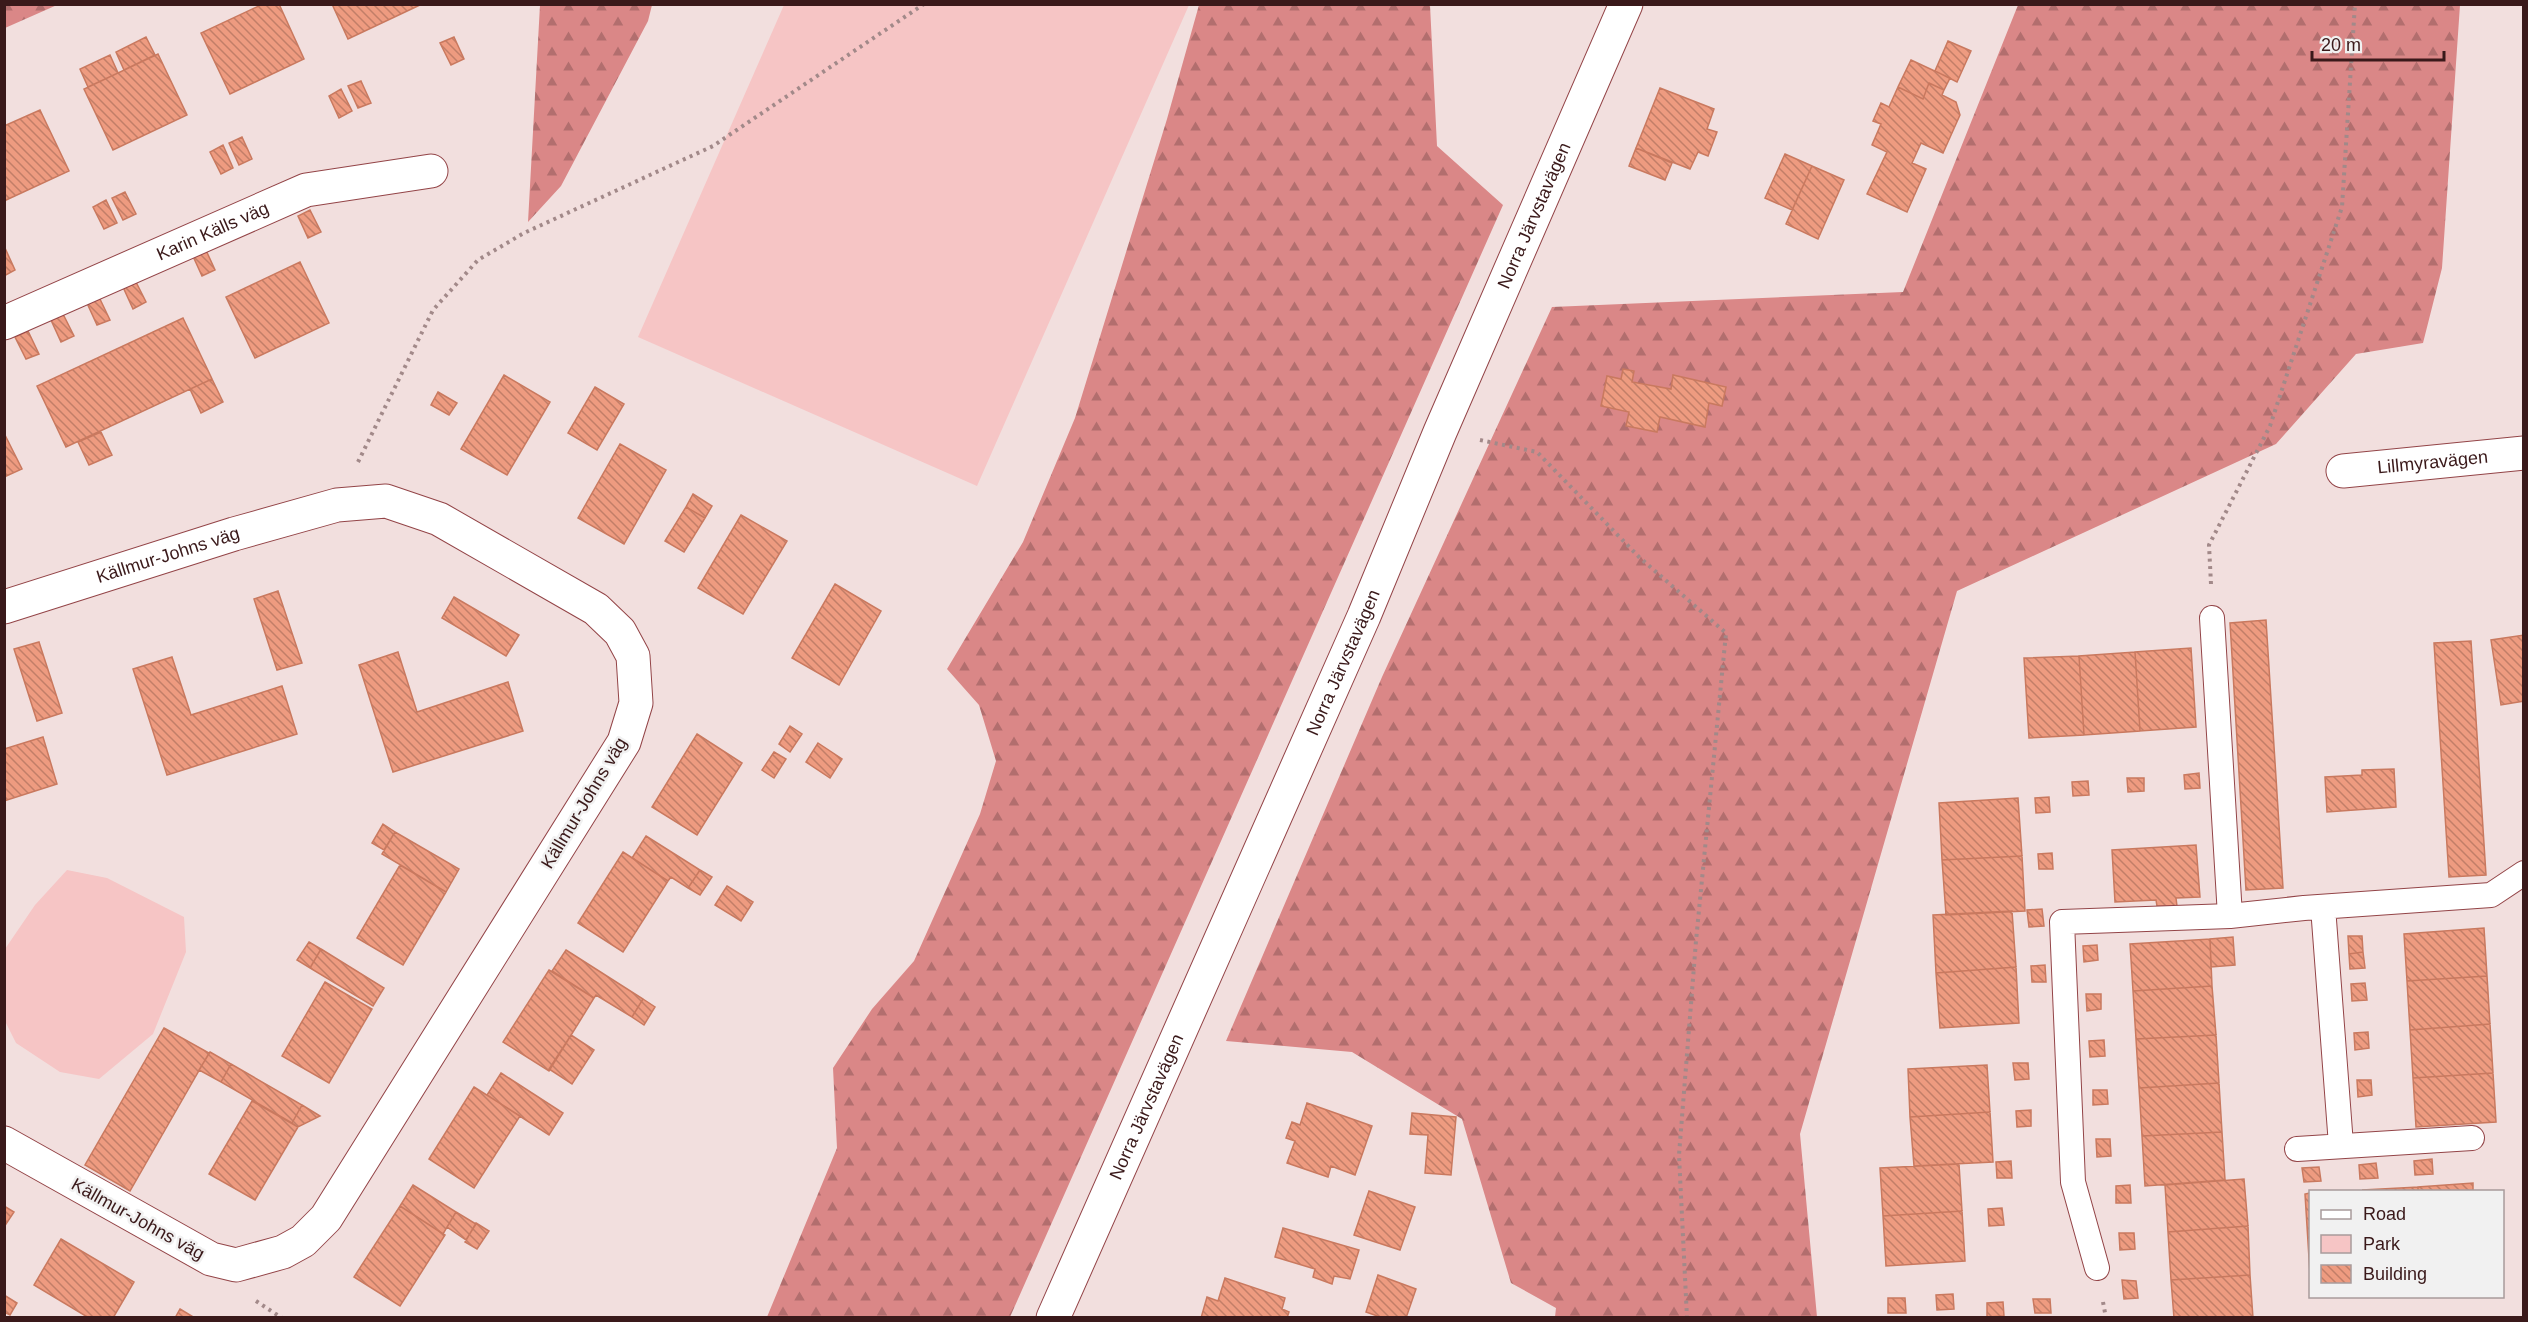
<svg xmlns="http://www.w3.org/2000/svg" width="2528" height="1322" font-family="Helvetica,sans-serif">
	<defs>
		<pattern id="forest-firs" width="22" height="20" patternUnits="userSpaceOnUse" patternTransform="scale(1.5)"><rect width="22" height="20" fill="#da8787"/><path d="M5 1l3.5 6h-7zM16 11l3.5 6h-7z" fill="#b26e6e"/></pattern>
		<pattern id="building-back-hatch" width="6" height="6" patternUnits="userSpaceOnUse" patternTransform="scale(1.5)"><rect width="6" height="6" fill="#ee9b80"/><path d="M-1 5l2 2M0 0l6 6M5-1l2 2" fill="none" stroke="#c27e68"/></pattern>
	</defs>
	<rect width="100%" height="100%" fill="#f2dfde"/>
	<path fill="#f6c5c5" d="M784 5H1189L977 486 638 337Z
		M67 870 107 878 184 917 186 952 153 1034 99 1079 60 1072 16 1043 5 1021V949L35 905Z"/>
	<path fill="url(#forest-firs)" d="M5 4H57V5L5 28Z
		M540 5H652L648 21 561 186 528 222Z
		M1199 5H1430L1437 146 1503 205 1010 1317H767L837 1148 833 1068 872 1009 914 961 980 814 996 761 979 705 947 669 1023 542 1075 418 1167 119Z
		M2018 5H2460L2442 268 2423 343 2356 354 2276 444 1957 591 1800 1134 1817 1317H1555L1556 1308 1511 1283 1462 1119 1352 1052 1226 1041 1382 677 1552 307 1903 292Z"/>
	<path fill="url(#building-back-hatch)" stroke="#c9795f" stroke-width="1.5" d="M263 4H279L304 59 230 94 201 33Z
		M332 4H422L348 39Z
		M146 37 155 55 124 70 116 52Z
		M454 37 464 59 451 65 440 43Z
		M1948 41 1971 51 1957 82 1935 71Z
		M158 54 187 115 113 150 84 89Z
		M110 55 118 73 88 87 80 69Z
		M1911 60 1950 78 1944 90 1929 83 1923 99 1898 87Z
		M361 81 371 103 358 108 348 86Z
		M1929 83 1944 90 1942 95 1956 102 1960 115 1943 153 1921 143 1912 163 1926 169 1907 212 1867 194 1887 152 1872 145 1881 124 1873 121 1881 103 1889 107 1898 87 1923 99Z
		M1660 88 1714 109 1707 129 1717 132 1708 156 1698 152 1690 169 1636 148Z
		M341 89 352 111 339 118 329 96Z
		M40 110 69 171 4 201V126Z
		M242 137 252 159 239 165 229 143Z
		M223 145 233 168 221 174 210 152Z
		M1636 148 1672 163 1665 180 1629 166Z
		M1785 154 1812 166 1792 210 1765 198Z
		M1812 166 1844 180 1818 239 1786 224Z
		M125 192 136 214 123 220 112 198Z
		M106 200 117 223 104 229 93 207Z
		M310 210 321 232 308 238 298 216Z
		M5 248 15 270 4 276V249Z
		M205 248 215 270 202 276 192 254Z
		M300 262 329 323 255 358 226 297Z
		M135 280 146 302 133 309 123 287Z
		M99 297 110 320 97 325 87 303Z
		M63 314 74 336 61 342 51 320Z
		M183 318 212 379 66 447 37 386Z
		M28 331 39 354 26 359 15 337Z
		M1623 369 1634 371 1632 382 1671 389 1673 375 1726 387 1722 406 1709 403 1705 427 1660 417 1657 432 1626 426 1629 412 1601 406 1607 376 1621 379Z
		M504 375 550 402 507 475 461 449Z
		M212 379 223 402 201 413 190 389Z
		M595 387 624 404 597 450 568 433Z
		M438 392 457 403 449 415 431 405Z
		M101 432 112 455 89 465 78 442Z
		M4 433 22 469 4 477Z
		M620 444 666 470 624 544 578 518Z
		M693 494 712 506 705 518 686 507Z
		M686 507 705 518 684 552 665 541Z
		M741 515 787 541 743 614 698 588Z
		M835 584 881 611 839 685 792 658Z
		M278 591 302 663 277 670 254 599Z
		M454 597 519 635 506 656 442 618Z
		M2266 620 2283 888 2246 890 2230 623Z
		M2524 635V701L2501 705 2491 640Z
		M2471 641 2486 875 2449 877 2434 643Z
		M39 642 62 713 37 721 14 649Z
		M2191 648 2196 727 2140 731 2135 652Z
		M398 652 417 712 508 682 523 731 393 772 359 665Z
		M2135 652 2140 731 2084 735 2079 656Z
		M2079 656 2084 735 2029 738 2024 658Z
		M172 657 191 715 282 686 297 734 167 775 133 669Z
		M790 726 802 734 790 752 779 744Z
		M697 734 742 763 697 835 652 807Z
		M43 737 57 784 4 801V749Z
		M818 743 842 759 830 778 806 762Z
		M774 752 786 759 774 778 762 770Z
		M2394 769 2396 807 2327 812 2325 777 2362 775V770Z
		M2199 773 2200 788 2185 789 2184 775Z
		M2127 778H2144V791L2128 792Z
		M2088 781 2089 795 2073 796 2072 782Z
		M2049 797 2050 812 2036 813 2035 798Z
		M2018 798 2022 856 1942 860 1939 803Z
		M383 824 395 832 384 850 372 843Z
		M395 832 459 869 446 892 382 854Z
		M646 836 700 870 688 888 671 877 668 881 632 858Z
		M2196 845 2200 897 2176 898 2177 906H2157L2156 900 2115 902 2112 850Z
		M623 852 668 881 623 952 578 923Z
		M2052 853 2053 869H2039L2038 854Z
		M2022 856 2025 911 1946 915 1942 860Z
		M400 865 446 892 403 965 357 938Z
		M700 870 712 877 700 895 688 888Z
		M727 886 753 902 741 921 715 905Z
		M2042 909 2044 926 2029 927 2027 910Z
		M2012 911 2016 967 1936 973 1933 915Z
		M2484 928 2487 976 2407 981 2404 934Z
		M2348 936H2362L2363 952 2349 954Z
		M2233 937 2235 965 2211 967 2210 939Z
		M2210 939 2212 986 2133 991 2130 944Z
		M309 942 321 949 310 968 297 960Z
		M2097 945 2098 960 2084 962 2083 946Z
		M321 949 384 988 373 1006 310 968Z
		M566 950 643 999 632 1017 596 995 594 998 552 971Z
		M2363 952 2365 968 2350 969 2349 954Z
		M2045 965 2046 982H2032L2031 966Z
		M2016 967 2019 1023 1940 1028 1936 973Z
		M549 970 594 998 549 1071 503 1042Z
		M2487 976 2490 1024 2410 1030 2407 981Z
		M325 982 372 1009 329 1083 282 1056Z
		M2365 983 2367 1000 2352 1001 2351 984Z
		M2212 986 2216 1035 2136 1039 2133 991Z
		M2086 994H2101V1009L2087 1011Z
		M643 999 655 1007 644 1025 632 1017Z
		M2490 1024 2493 1073 2413 1078 2410 1030Z
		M164 1028 209 1053 130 1191 85 1165Z
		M2368 1032 2369 1048 2355 1050 2354 1033Z
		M571 1035 594 1050 572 1084 549 1069Z
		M2216 1035 2219 1083 2139 1088 2136 1039Z
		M2104 1040 2105 1056 2090 1057 2089 1041Z
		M210 1052 231 1064 221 1082 199 1070Z
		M2013 1063H2028L2029 1079 2015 1080Z
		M231 1064 302 1105 292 1123 221 1082Z
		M1987 1065 1990 1112 1910 1117 1908 1069Z
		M501 1073 563 1113 549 1135 487 1095Z
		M2493 1073 2496 1122 2416 1127 2413 1078Z
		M2357 1080H2371L2372 1095 2358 1097Z
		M2219 1083 2222 1132 2142 1136 2139 1088Z
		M474 1087 520 1116 474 1188 429 1159Z
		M2093 1090H2107L2108 1104 2093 1105Z
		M252 1101 298 1127 255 1200 209 1174Z
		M1307 1103 1372 1126 1355 1175 1331 1166 1328 1177 1287 1163 1295 1141 1286 1138 1292 1122 1300 1125Z
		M302 1105 320 1116 298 1127 292 1123Z
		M2031 1110V1126L2017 1127 2016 1111Z
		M1990 1112 1993 1162 1914 1166 1910 1117Z
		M1412 1113 1456 1117 1451 1175 1425 1173 1428 1135 1410 1134Z
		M2222 1132 2225 1180 2145 1186 2142 1136Z
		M2096 1139H2110L2111 1156 2097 1157Z
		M2432 1159 2433 1174 2415 1175 2414 1161Z
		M2011 1161 2012 1178H1997L1996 1162Z
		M2376 1163 2378 1178 2360 1179 2359 1165Z
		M1959 1164 1962 1211 1883 1216 1880 1168Z
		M2319 1167 2321 1181 2304 1182 2302 1168Z
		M2244 1179 2248 1226 2168 1232 2165 1185Z
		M2473 1183V1192H2418V1187Z
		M413 1185 456 1212 443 1234 400 1206Z
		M2130 1185 2131 1203H2116V1186Z
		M2418 1187V1192L2362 1190Z
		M1369 1191 1415 1207 1400 1250 1354 1235Z
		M2310 1193V1274L2305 1194Z
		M4 1206 14 1212 4 1227Z
		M400 1206 445 1235 400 1306 354 1277Z
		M2002 1208 2004 1225 1989 1226 1988 1209Z
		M1962 1211 1965 1261 1886 1266 1883 1216Z
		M456 1212 476 1224 466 1240 447 1227Z
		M476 1223 489 1231 477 1249 465 1242Z
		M2248 1226 2250 1275 2171 1280 2168 1232Z
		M1283 1228 1359 1250 1350 1279 1334 1276 1332 1284 1313 1277 1315 1269 1275 1257Z
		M2119 1233H2134L2135 1249 2120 1250Z
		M61 1239 134 1282 113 1318H89L34 1285Z
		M1378 1275 1416 1289 1406 1318H1383L1366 1312Z
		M2250 1275 2253 1318H2174L2171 1280Z
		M1225 1278 1285 1298 1282 1309 1289 1312 1287 1318H1201L1207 1297 1218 1301Z
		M2122 1280 2136 1281 2138 1298 2124 1299Z
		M1953 1294 1954 1309 1937 1310 1936 1295Z
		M4 1295 17 1303 10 1315 4 1312Z
		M1888 1298H1905L1906 1313H1888Z
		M2033 1299H2050L2051 1313H2035Z
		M2003 1302 2004 1316 1987 1317V1303Z
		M180 1309 195 1318H175Z"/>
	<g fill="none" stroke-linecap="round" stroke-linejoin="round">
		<g stroke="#934447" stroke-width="26">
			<path id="service" d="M2323 907 2341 1145
				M2230 916 2304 908 2491 895 2524 873
				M2297 1149 2472 1138
				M2097 1268 2073 1182 2062 922 2230 916 2212 618"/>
		</g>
		<g stroke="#934447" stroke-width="35">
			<g id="minor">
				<path id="s1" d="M4 323 306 190 431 171"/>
				<path id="s2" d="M2343 471 2524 453"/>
				<path id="s3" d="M4 607 234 534 337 505 386 501 439 519 596 609 620 632 633 656 636 703 624 742 326 1218 303 1241 283 1252 236 1265 211 1259 4 1143"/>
				<path id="s4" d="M1053 1318 1364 616 1440 432 1626 4"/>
			</g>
		</g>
		<path stroke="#a28989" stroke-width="4" stroke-dasharray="3 4.5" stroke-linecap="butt" d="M1480 440 1537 452 1639 557 1726 633 1696 941 1679 1155 1687 1318
			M358 462 433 310 478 260 524 233 713 146 924 4
			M2211 584 2209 545 2270 426 2342 207 2355 4
			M256 1301 282 1318
			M2103 1302 2106 1318"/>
		<use href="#service" stroke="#fff" stroke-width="24"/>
		<use href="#minor" stroke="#fff" stroke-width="33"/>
	</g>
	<g text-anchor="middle" stroke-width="5" stroke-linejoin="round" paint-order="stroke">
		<g font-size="18" fill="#3a191a" stroke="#f1f1f1">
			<text dy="6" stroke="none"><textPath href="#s4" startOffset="1203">Norra Järvstavägen</textPath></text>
			<text dy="6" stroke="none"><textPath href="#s1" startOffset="228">Karin Källs väg</textPath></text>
			<text dy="6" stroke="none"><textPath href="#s2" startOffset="90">Lillmyravägen</textPath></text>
			<text dy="6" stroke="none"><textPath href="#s3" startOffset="172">Källmur-Johns väg</textPath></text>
			<text dy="6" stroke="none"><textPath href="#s4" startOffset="717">Norra Järvstavägen</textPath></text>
			<text transform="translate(584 803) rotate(-59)" y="6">Källmur-Johns väg</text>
			<text dy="6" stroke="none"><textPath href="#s4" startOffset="231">Norra Järvstavägen</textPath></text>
			<text transform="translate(138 1219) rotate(29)" y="6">Källmur-Johns väg</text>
		</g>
	</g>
	<rect width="2528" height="1322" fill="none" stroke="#3a191a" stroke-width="12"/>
	<rect x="2309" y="1190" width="195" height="108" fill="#f1f1f1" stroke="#a89b9b" stroke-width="1.5"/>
	<rect x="2321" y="1210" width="30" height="9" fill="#ffffff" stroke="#a89b9b" stroke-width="1.5"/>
	<text x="2363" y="1220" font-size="18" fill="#3a191a">Road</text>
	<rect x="2321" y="1235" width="30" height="18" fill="#f6c5c5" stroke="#a89b9b" stroke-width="1.5"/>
	<text x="2363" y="1250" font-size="18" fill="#3a191a">Park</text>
	<rect x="2321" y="1265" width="30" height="18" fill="url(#building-back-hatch)" stroke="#a89b9b" stroke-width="1.5"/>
	<text x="2363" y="1280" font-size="18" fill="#3a191a">Building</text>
	<path d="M2312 51v9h132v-9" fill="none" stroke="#3a191a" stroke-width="3"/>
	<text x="2321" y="51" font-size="18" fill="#3a191a" stroke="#f1f1f1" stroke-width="4.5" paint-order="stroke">20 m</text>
</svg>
